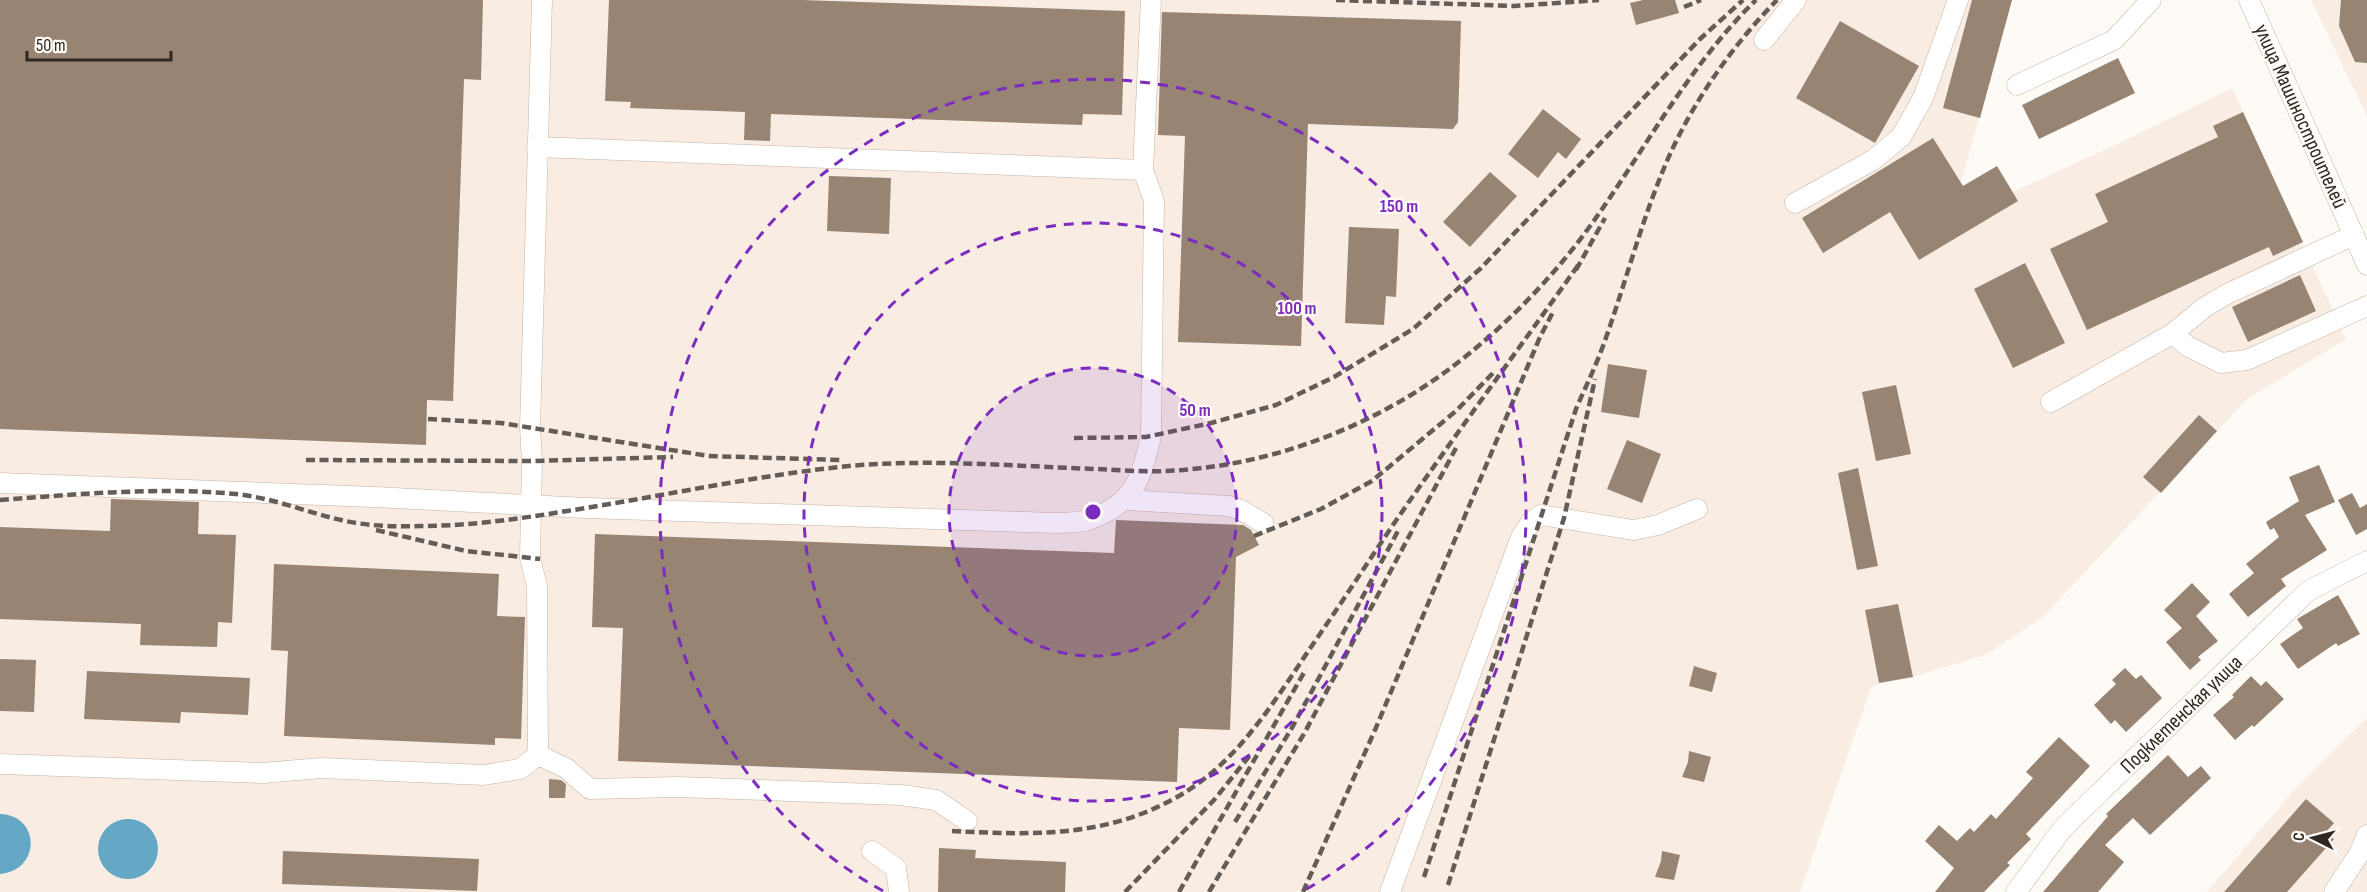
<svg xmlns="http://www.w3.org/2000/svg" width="2367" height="892" font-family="'Sofia Sans Condensed',sans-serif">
	<rect width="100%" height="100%" fill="#fefaf6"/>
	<path fill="#f8ece3" d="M0 0H2012L1961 182 1963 186 1997 166 2013 192 2128 139 2232 88 2346 339 2247 399 2043 617 1985 655 1913 677 1879 683 1871 688 1800 892H0Z
		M2311 0H2367V116Z
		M2367 718V892H2207L2294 790Z"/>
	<path fill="#64a8c5" d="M0 814C41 815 41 871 0 874Z
		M98 849a30 30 0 1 1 60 0a30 30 0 1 1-60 0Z"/>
	<path fill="#988473" d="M0 0H483L481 80 464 79 453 401 427 400 426 445 0 429Z
		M609 0H802L1125 11 1122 115 1083 114 1082 125 771 114 770 141 744 140 745 112 630 108 631 102 605 101Z
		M1643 0H1675L1679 13 1636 25 1630 3Z
		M1972 0H2012L1980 118 1943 108Z
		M2341 0H2367V63L2355 62 2339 26Z
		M1162 12 1461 21 1458 122 1453 129 1308 124 1301 346 1178 342 1185 136 1158 135Z
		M1840 21 1919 66 1875 143 1796 98Z
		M2118 58 2135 93 2039 139 2022 105Z
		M1543 109 1581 139 1566 159 1558 152 1538 178 1508 154Z
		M2243 112 2303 242 2273 256 2269 247 2087 330 2050 249 2108 222 2095 194 2218 137 2213 126Z
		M1933 138 1963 186 1997 166 2018 201 1919 260 1890 212 1823 253 1802 218Z
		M1490 172 1517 196 1470 247 1443 222Z
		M829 176 891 178 889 234 827 231Z
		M1349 227 1399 229 1396 297 1386 296 1384 325 1345 323Z
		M2025 263 2065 343 2013 368 1974 289Z
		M2300 275 2316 311 2248 342 2232 307Z
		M1608 364 1647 370 1639 418 1601 412Z
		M1896 385 1911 454 1876 461 1862 392Z
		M2199 415 2217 431 2161 493 2143 477Z
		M1627 440 1661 454 1642 503 1607 489Z
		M2319 465 2335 502 2305 515 2327 550 2281 579 2286 586 2248 617 2229 594 2254 573 2246 564 2279 537 2274 528 2270 530 2266 522 2299 501 2289 477Z
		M1858 468 1878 566 1857 570 1838 473Z
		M2352 493 2360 508 2367 504V529L2356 535 2338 500Z
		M111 499 199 502 198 534 236 535 232 623 218 622 217 647 140 645 141 624 0 619V527L110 531Z
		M1116 520 1243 525 1251 530 1259 545 1236 557 1230 730 1179 728 1177 782 618 761 623 628 592 627 595 534 1114 553Z
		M274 564 499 574 497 616 525 617 521 739 495 738V745L284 736 288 651 271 650Z
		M2192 583 2210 602 2196 616 2218 641 2198 657 2201 660 2190 670 2166 642 2182 628 2164 610Z
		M2338 595 2360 634 2338 646 2336 643 2298 669 2280 644 2303 628 2297 619Z
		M1898 604 1913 677 1879 683 1865 610Z
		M0 659 36 660 34 712 0 711Z
		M1694 666 1717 673 1712 692 1689 686Z
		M2125 668 2136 679 2141 675 2162 698 2126 732 2115 720 2111 724 2094 705 2116 684 2112 680Z
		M87 671 250 678 248 715 181 712 180 723 84 719Z
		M2251 676 2261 686 2266 681 2284 699 2254 727 2252 725 2235 740 2213 715 2234 697 2232 695Z
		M2059 737 2090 766 2026 834 2031 839 2007 863 2010 865 1984 892H1935L1954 868 1925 841 1939 825 1957 841 1970 828 1974 832 1991 814 1996 819 2033 778 2026 772Z
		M1689 751 1711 757 1704 782 1682 777 1688 762Z
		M2168 755 2188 777 2201 766 2211 778 2150 835 2133 818 2105 845 2124 862 2098 892H2043L2108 816 2106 814Z
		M549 779 561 780 566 784 565 798H549Z
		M2306 799 2334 823 2326 832 2334 839 2287 892H2224Z
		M939 848 976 850 975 858 1066 862 1065 892H938Z
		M283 851 479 859 477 891 282 884Z
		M1662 851 1680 855 1674 880 1655 877 1661 861Z"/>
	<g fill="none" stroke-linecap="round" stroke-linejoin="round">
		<g stroke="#c8b3a1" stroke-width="21">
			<path id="minor" d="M2249 0 2367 265
				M1764 40 1796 0
				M2017 85 2114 40 2151 0
				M537 147 1143 170
				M1795 203 1873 160 1901 137 1923 98 1958 0
				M2172 334 2189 347 2221 363 2247 360 2367 306
				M2051 402 2172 334 2205 307 2227 294 2354 235
				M0 483 375 497 586 508 1058 523C1068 522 1082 523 1091 519 1136 502 1141 478 1151 436L1154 201 1143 170 1151 0
				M1126 500 1229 506 1241 510 1263 523
				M538 755 566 768 590 789 678 787 901 795 936 800 967 821
				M0 764 263 773 321 768 484 775 520 769 538 755 537 586 530 558 532 461 530 428 542 0
				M872 851 896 868 899 892
				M1390 892 1521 537 1531 522 1541 515 1633 530 1658 525 1697 509
				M2016 892 2063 828 2308 591 2367 561
				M2334 892 2359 854 2367 835"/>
		</g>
		<use href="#minor" stroke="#fff" stroke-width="20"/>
		<path stroke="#645d57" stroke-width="4.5" stroke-dasharray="9 4.5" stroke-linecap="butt" d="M1336 0 1515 6 1599 0
			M1684 7 1701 0
			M1576 270 1605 218
			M428 419 501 423 709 456 841 460
			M1074 438 1146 437 1211 423 1276 405 1334 377 1413 329 1481 268 1700 39 1743 0
			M306 460 532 461 673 457
			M0 500C77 494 159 487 236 494 273 498 306 512 341 520 366 526 395 527 420 526 469 526 518 519 567 511 658 497 748 477 839 467 924 458 1011 466 1096 469 1118 470 1142 472 1165 471 1265 467 1367 430 1448 370 1503 329 1553 278 1593 222 1645 149 1691 63 1756 0
			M376 530 466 551 540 559
			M1254 536 1321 509 1372 481 1456 411 1494 372
			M1235 822 1293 726 1398 531
			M952 831C1031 835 1105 838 1177 797 1236 764 1272 705 1309 650 1338 608 1366 565 1395 522 1455 435 1518 350 1579 264
			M1424 877 1576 409C1585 388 1595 368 1603 346 1623 291 1638 233 1660 178 1685 113 1728 50 1777 0
			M1448 885 1564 518 1595 379
			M1125 892 1214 800 1251 754
			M1179 892 1306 669
			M1209 892 1305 732 1456 448
			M1303 892 1375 730 1540 337 1553 312"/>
	</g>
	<circle cx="1093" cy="512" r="144" fill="#7b2cbf" fill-opacity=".12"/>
	<g fill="none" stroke="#7b2cbf" stroke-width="3" stroke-dasharray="10 8">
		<circle cx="1093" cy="512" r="144"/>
		<circle cx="1093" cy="512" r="289"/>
		<path d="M883 891A433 433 0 1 1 1303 891"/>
	</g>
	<g text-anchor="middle" stroke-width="4.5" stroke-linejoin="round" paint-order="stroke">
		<g font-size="21" fill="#2f2720" stroke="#fefaf6">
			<text transform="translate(2301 116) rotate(66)" y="7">улица Машиностроителей</text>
			<text transform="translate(2181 714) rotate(-44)" y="7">Подклетенская улица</text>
		</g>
	</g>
	<circle cx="1093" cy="512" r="9" fill="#7b2cbf" stroke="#fefaf6" stroke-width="3"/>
	<g font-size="18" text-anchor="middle" font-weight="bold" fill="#7b2cbf" stroke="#fefaf6" stroke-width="4.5" stroke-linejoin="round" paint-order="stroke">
		<text x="1399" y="212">150 m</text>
		<text x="1297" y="314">100 m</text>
		<text x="1195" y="416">50 m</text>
	</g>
	<g transform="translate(2313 838) rotate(276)" stroke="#fefaf6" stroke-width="4.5" paint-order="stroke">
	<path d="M0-4.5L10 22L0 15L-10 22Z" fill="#2f2720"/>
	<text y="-9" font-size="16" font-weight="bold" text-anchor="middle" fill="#2f2720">С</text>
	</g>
	<path d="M27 51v9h144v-9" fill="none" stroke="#2f2720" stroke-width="3"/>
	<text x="36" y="51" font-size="18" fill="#2f2720" stroke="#fefaf6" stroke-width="4.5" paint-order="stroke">50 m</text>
</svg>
